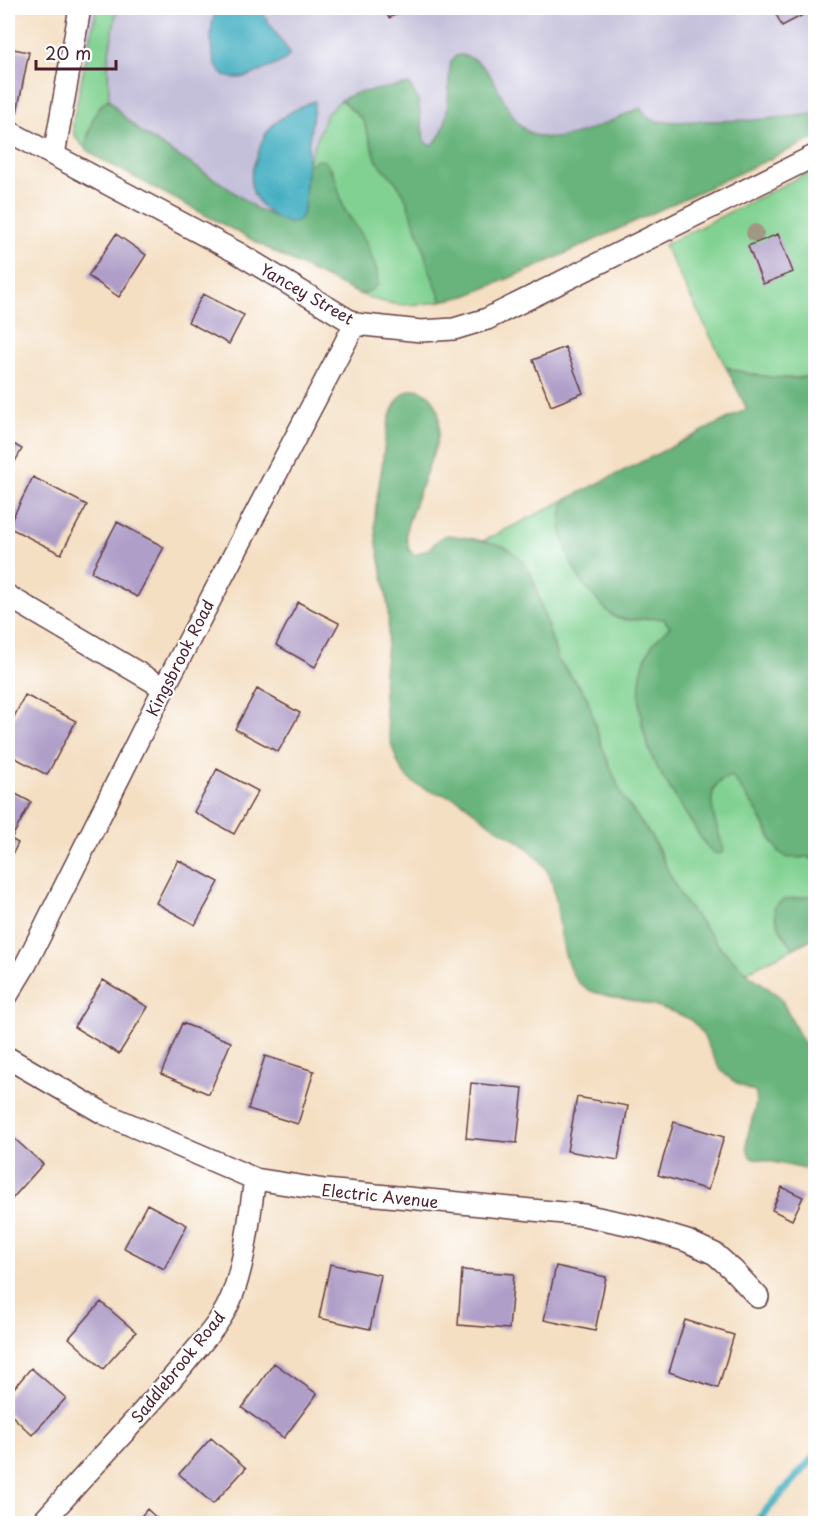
<svg xmlns="http://www.w3.org/2000/svg" width="823" height="1531" font-family="'Playpen Sans',sans-serif">
	<rect width="100%" height="100%" fill="#fff"/>
	<filter id="ink" filterUnits="userSpaceOnUse"><feTurbulence type="fractalNoise" baseFrequency=".0167" numOctaves="2"/><feDisplacementMap in="SourceGraphic" scale="12" xChannelSelector="R" yChannelSelector="G"/><feConvolveMatrix kernelMatrix="1 2 1 2 8 2 1 2 1" color-interpolation-filters="sRGB"/></filter>
	<filter id="wash" filterUnits="userSpaceOnUse"><feTurbulence type="fractalNoise" baseFrequency=".008" numOctaves="4" result="noise"/><feDisplacementMap in="SourceGraphic" scale="24" xChannelSelector="R" yChannelSelector="G"/><feGaussianBlur stdDeviation="1.35" result="paint"/><feColorMatrix in="noise" values="0 0 0 0 0 0 0 0 0 0 0 0 0 0 0 0 0 1.4 0 .05"/><feComposite in="paint" operator="in"/></filter>
	<g filter="url(#wash)">
		<rect width="100%" height="100%" fill="#f4dfc3"/>
		<path fill="#c5c0da" d="M91 8H815V138L534 268 466 296 426 304 393 305 359 294 295 263 97 157 85 148 75 138 72 129Z"/>
		<path fill="#81d292" stroke="#66785e" stroke-width="1.5" d="M97 8H117L108 58 109 99C92 109 90 130 85 148 76 139 72 133 73 121Z
			M341 100 363 120 377 161 395 181 404 194 421 240 429 269 442 301C408 307 392 307 359 294L368 292 377 271 363 236 344 209 332 169 322 160 307 165 326 115Z
			M815 169V375C789 382 752 376 726 367L664 245Z
			M565 500C561 509 562 516 563 527 566 557 578 578 598 600 604 607 609 615 618 619 630 623 650 616 664 619L670 628C628 660 636 723 656 766L706 846 721 841C712 820 702 782 732 776L757 811 773 843 798 858 808 857 815 861V895L803 897 775 917 783 935 794 948 746 972 719 946 690 912 673 884 660 852 651 836 626 804 607 760 581 688 558 660 534 581 483 541Z"/>
		<path fill="#68b47c" stroke="#596a54" stroke-width="1.5" d="M462 55C507 64 499 138 550 138 578 139 615 118 641 108 650 121 650 121 665 122L755 120 815 114V138L534 268 466 296 442 301 429 269 421 240 404 194 395 181 377 161 363 120 341 100 353 94 409 84 418 100 424 140 427 144 432 145C454 126 446 86 451 61L456 56Z
			M109 99 119 112 142 133 221 183 257 209 289 223 299 220 304 210 307 165 317 160 325 161 335 177 344 209 365 240 377 271 378 285 368 292 359 294 295 263 97 157 85 148C90 130 92 109 109 99Z
			M726 367C751 376 791 383 815 375V861L808 857 788 858 779 852 757 811 732 776C696 783 718 828 724 851L720 854 714 853 706 846 656 766C640 732 630 677 653 644 658 637 664 632 670 627L664 619C649 616 630 623 618 618 609 615 604 607 597 600 591 593 585 587 580 579 567 559 555 523 565 500L747 409Z
			M416 389C442 395 442 424 436 445L407 526 406 535 409 550 415 555 427 550 442 537 448 535 469 538 504 546 519 557 531 574 558 660 587 697 601 744 622 796 651 836 681 897 719 946 746 972 780 997 802 1040 815 1057V1171L750 1157C740 1136 759 1115 756 1093 744 1087 731 1082 722 1071 709 1055 706 1028 687 1018 670 1009 648 1004 630 1000 608 995 585 996 573 975 555 943 562 889 543 864 526 842 511 838 489 823 478 816 470 806 459 800 441 791 426 794 409 779 389 761 382 700 384 673 386 652 390 630 388 609 386 581 377 555 375 527 374 508 379 487 382 467 385 443 386 393 416 389Z
			M815 895V937L794 948C783 935 776 924 774 907L783 900Z"/>
		<path fill="#43aec1" stroke="#466676" stroke-width="1.5" d="M218 8H259L289 52V56C281 65 271 66 261 71 218 92 208 63 212 25 212 19 216 13 218 8Z
			M315 101 309 141 304 210 299 220 289 223C271 218 250 199 251 180 251 172 254 164 257 157 260 146 263 136 271 127 279 118 303 104 315 101Z"/>
		<g fill="none" stroke-linecap="round" stroke-linejoin="round">
			<path stroke="#43aec1" stroke-width="8" d="M754 1524 816 1455"/>
		</g>
		<g id="blocks">
			<path fill="#af9ec8" d="M384 8H409L389 18Z
				M773 8H816L782 26Z
				M8 48 29 52 17 113 8 112Z
				M116 234 146 255 119 297 88 276Z
				M778 234 793 272 763 284 748 246Z
				M203 294 244 315 229 344 188 322Z
				M565 347 583 393 551 406 533 360Z
				M8 441 22 449 8 474Z
				M33 477 87 505 61 554 8 527Z
				M117 522 164 547 137 597 91 572Z
				M298 602 339 623 315 667 276 645Z
				M257 689 300 713 278 752 235 729Z
				M25 695 76 721 47 775 8 754V729Z
				M217 769 258 791 234 834 194 812Z
				M8 790 31 802 11 839 18 843 8 863Z
				M178 860 219 882 195 925 156 903Z
				M103 980 148 1007 119 1054 74 1027Z
				M182 1023 231 1042 209 1094 161 1074Z
				M265 1056 314 1071 298 1124 248 1109Z
				M471 1083 523 1088 517 1143 466 1138Z
				M577 1097 628 1106 618 1160 567 1151Z
				M674 1122 724 1137 708 1190 658 1175Z
				M8 1133 43 1164 10 1201 8 1198Z
				M782 1187 803 1197 792 1220 772 1210Z
				M147 1204 187 1225 164 1269 124 1248Z
				M330 1264 381 1275 370 1329 319 1318Z
				M556 1266 606 1277 595 1331 544 1320Z
				M462 1270 514 1274 509 1329 458 1325Z
				M101 1302 136 1332 103 1369 69 1338Z
				M685 1320 734 1335 718 1388 669 1372Z
				M274 1363 317 1394 284 1438 242 1408Z
				M31 1368 66 1398 32 1435 8 1412V1395Z
				M211 1438 246 1468 213 1504 179 1474Z
				M147 1509 163 1524H135Z"/>
		</g>
	</g>
	<g filter="url(#ink)">
		<use href="#blocks" fill-opacity="0" stroke="#643c42" stroke-width="1.5"/>
		<g fill="none" stroke-linecap="round" stroke-linejoin="round">
			<g stroke="#643c42" stroke-width="24">
				<path id="street" d="M8 131 238 253 355 324 421 331 454 329 487 319 816 155
					M54 155 80 8
					M8 596 164 688
					M8 994 26 964 164 688 355 324
					M8 1058 103 1113 255 1179 325 1190 584 1215 641 1227 687 1241 715 1254 733 1270 758 1297
					M41 1524C89 1470 139 1418 185 1363 202 1342 222 1322 232 1296 246 1259 249 1217 255 1179"/>
			</g>
			<use href="#street" stroke="#fff" stroke-width="21"/>
		</g>
		<circle fill="#a19883" cx="755" cy="233" r="9"/>
	</g>
	<g text-anchor="middle" stroke-width="4.5" stroke-linejoin="round" paint-order="stroke">
		<g font-size="16" fill="#4a1f2b" stroke="#fff">
			<text transform="translate(307 294) rotate(30)" y="6">Yancey Street</text>
			<text transform="translate(180 658) rotate(-63)" y="6">Kingsbrook Road</text>
			<text transform="translate(380 1196) rotate(6)" y="6">Electric Avenue</text>
			<text transform="translate(178 1367) rotate(-51)" y="6">Saddlebrook Road</text>
		</g>
	</g>
	<rect width="823" height="1531" fill="none" stroke="#fff" stroke-width="30"/>
	<path d="M36 60v9h80v-9" fill="none" stroke="#4a1f2b" stroke-width="3"/>
	<text x="45" y="60" font-size="18" fill="#4a1f2b" stroke="#ffffff" stroke-width="4.5" paint-order="stroke">20 m</text>
</svg>
